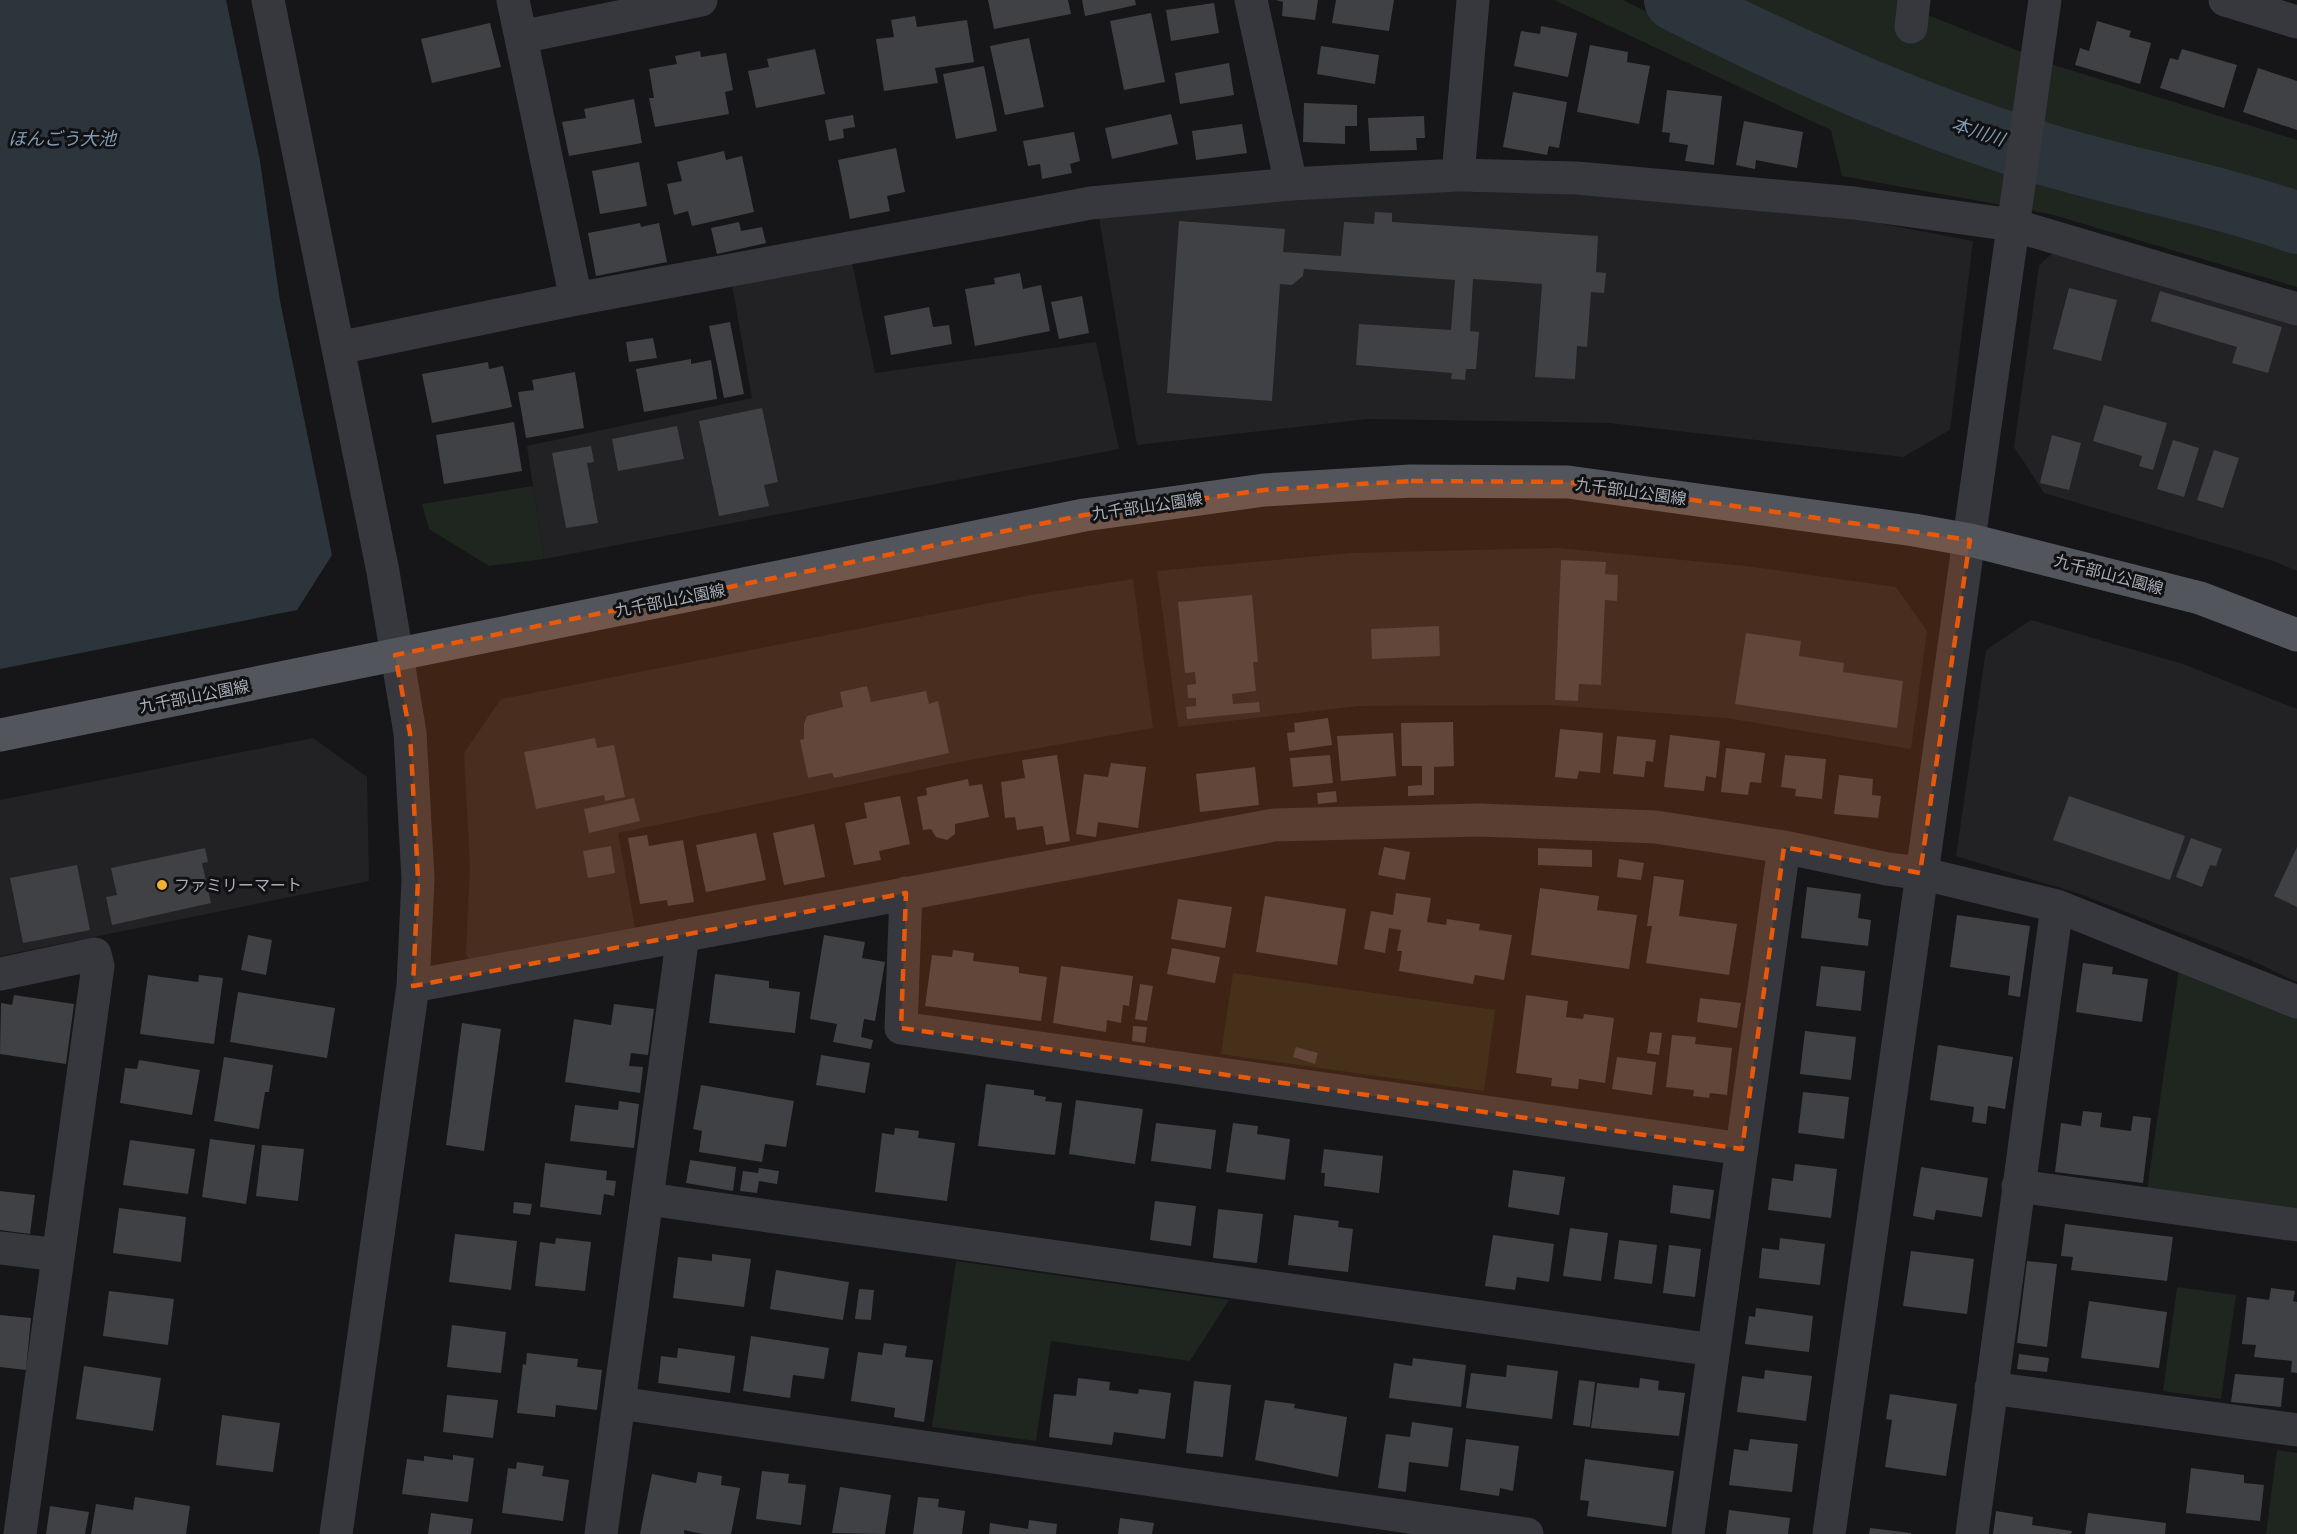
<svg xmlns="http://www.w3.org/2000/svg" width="2297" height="1534" font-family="'Source Sans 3','Noto Sans JP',sans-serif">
	<rect width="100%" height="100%" fill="#161618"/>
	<path fill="#222225" d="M1391 191 1627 194 1852 218 1973 241 1950 430 1903 457 1609 423 1368 419 1137 445 1099 217Z
		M2054 252 2297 322V571L2271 560 2044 493 2014 447 2039 265Z
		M852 263 875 373 1096 342 1119 449 544 559 527 446 752 398 732 285Z
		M1558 548 1746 566 1896 587 1927 631 1911 749 1726 718 1550 705 1359 706 1178 727 1157 571 1351 553Z
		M1133 579 1153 728 964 761 618 833 636 933 472 964 466 954 470 864 464 753 501 699 1031 595Z
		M2031 620 2183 664 2297 709V982L2253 961 2080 894 1956 856 1986 650Z
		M313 738 367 777 369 881 0 956V800Z"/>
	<path fill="#1e261f" d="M1554 0H1623L1786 82 1968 155 2297 248V287L2050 214 1842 176 1831 130Z
		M1732 0H1903L1902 5 2054 65 2297 140V199L2035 124 1808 39Z
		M533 486 544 559 489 566 429 529 422 504Z
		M2179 969 2297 1018V1211L2147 1190Z
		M1233 973 1495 1010 1484 1091 1221 1054Z
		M956 1261 1229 1300 1190 1361 1051 1341 1036 1441 932 1427Z
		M2177 1287 2236 1295 2221 1399 2163 1391Z
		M2277 1450 2297 1453V1534H2266Z"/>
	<path fill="#2c353c" d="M0 0H226L260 161 280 301 332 555 297 610 0 669Z"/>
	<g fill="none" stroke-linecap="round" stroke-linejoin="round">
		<path stroke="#2c353c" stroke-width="62" d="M1675 0C1800 63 1930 122 2065 160 2142 182 2221 196 2297 223"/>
	</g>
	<path fill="#404145" d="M988 0H1068L1071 14 994 29Z
		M1082 0H1135L1136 5 1085 16Z
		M1276 0H1318L1315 20 1282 16 1283 2Z
		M1336 0H1394L1389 31 1332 23Z
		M1214 3 1219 33 1171 41 1166 10Z
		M1151 13 1165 82 1124 90 1110 21Z
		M915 16 917 27 967 20 974 62 935 68 938 83 884 91 876 39 894 37 891 20Z
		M2097 21 2131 31 2129 37 2151 43 2140 84 2075 65 2080 48 2089 51Z
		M490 23 501 67 432 83 421 39Z
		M1541 26 1577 33 1568 77 1514 66 1521 31 1540 34Z
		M1029 38 1044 107 1005 115 990 46Z
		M1590 45 1628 52 1627 62 1650 66 1639 124 1577 112Z
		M1321 46 1379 55 1375 84 1317 74Z
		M815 49 825 94 756 108 748 71 769 67 767 59Z
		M2182 49 2237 65 2224 108 2160 88 2170 58 2178 60Z
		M700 51 701 57 726 53 733 90 725 92 729 114 655 127 649 98H654L649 69 677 64 675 56Z
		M1229 63 1234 95 1180 104 1175 73Z
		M984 66 997 131 956 139 943 74Z
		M2258 68 2297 81V130L2243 112Z
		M1667 90 1722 96 1714 165 1685 161 1688 145 1669 142 1670 133 1662 132Z
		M1513 92 1567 102 1559 148 1549 146 1547 155 1503 147Z
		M634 99 642 143 569 156 562 122 586 118 584 109Z
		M1304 103 1357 105V126H1345V144L1303 142Z
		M1171 114 1178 144 1112 159 1105 128Z
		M853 115 855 127 843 129 844 138 829 141 825 120Z
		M1424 116 1425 138H1416L1417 150 1370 151 1368 118Z
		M1744 121 1803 132 1797 168 1756 160 1755 169 1736 165Z
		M1242 124 1247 153 1196 160 1192 131Z
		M1074 132 1080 161 1070 164 1072 173 1042 179 1040 164 1028 166 1023 141Z
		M896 148 905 192 887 196 890 211 850 219 838 160Z
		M724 151 726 160 742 156 754 212 692 226 688 211 674 215 667 184 682 181 677 162Z
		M639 162 647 206 600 214 592 171Z
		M1375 212 1392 213V222L1598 236 1596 272 1606 273 1604 293 1591 292 1587 347 1577 346 1575 379 1535 377 1542 284 1473 279 1470 331 1479 332 1476 369H1466L1465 380 1451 379 1452 373 1356 365 1359 324 1451 330 1455 280 1304 269 1303 276 1292 285 1280 284 1272 401 1167 393 1179 221 1285 229 1283 252 1341 256 1344 222 1374 224Z
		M739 222 741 231 762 227 766 243 717 254 711 228Z
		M640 223 641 227 659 223 667 262 596 276 588 233Z
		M1020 273 1023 289 1041 285 1050 331 975 346 965 289 995 284 994 278Z
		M2069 288 2117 300 2101 361 2053 349Z
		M2160 291 2282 327 2268 373 2232 363 2237 347 2151 321Z
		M1082 296 1089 333 1059 339 1051 302Z
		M929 307 933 327 949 325 952 344 891 355 884 316Z
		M730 322 744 394 724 398 709 326Z
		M653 338 657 358 629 362 626 342Z
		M691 359V364L711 360 717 399 644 412 636 369Z
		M488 362 489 369 503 366 512 407 432 423 422 374Z
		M575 372 584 428 526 438 518 392 534 390 532 380Z
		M2104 405 2167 423 2153 470 2139 466 2142 456 2093 441Z
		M762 408 778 482 764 485 769 506 719 516 699 421Z
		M514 422 522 471 444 484 436 435Z
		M677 426 684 459 618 471 612 439Z
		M2052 435 2081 443 2069 490 2040 483Z
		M2173 440 2199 448 2184 497 2157 489Z
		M591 446 594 462 587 463 598 523 566 528 552 453Z
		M2214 450 2239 458 2223 508 2197 500Z
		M1561 560 1606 562 1605 574 1618 575 1617 601 1605 600 1601 685 1579 684 1578 701 1555 700Z
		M1252 595 1258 662H1253L1256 691 1232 694 1233 704 1259 702 1260 712 1187 719 1186 707 1196 706V698H1188L1187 685 1196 684 1195 672 1185 673 1178 602Z
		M1439 626 1440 656 1372 659 1371 629Z
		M1746 633 1801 641 1799 656 1844 663 1843 672 1903 681 1897 728 1735 704Z
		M867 686 871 702 926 691 929 704 938 701 949 753 834 778 832 773 808 778 800 740 804 739V724L807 716 843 707 840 692Z
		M1328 718 1332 745 1289 751 1287 733 1295 732 1294 723Z
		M1453 722 1454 766 1434 767V795L1408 796V786L1422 785V766H1402L1401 723Z
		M1560 729 1603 733 1600 773 1579 771 1577 779 1555 777Z
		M1393 733 1396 776 1341 781 1337 736Z
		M1670 735 1720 741 1716 778 1706 776 1704 791 1664 787Z
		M1617 736 1656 740 1653 762 1646 761 1644 777 1613 774Z
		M595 738 597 748 614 745 625 797 605 801 604 795 536 809 524 752Z
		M1726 748 1765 753 1761 783 1750 782 1748 795 1721 792Z
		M1057 755 1070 841 1046 845 1043 826 1017 830 1015 817 1005 818 1001 782 1025 778 1022 760Z
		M1330 755 1333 783 1293 787 1290 758Z
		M1785 755 1826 759 1822 799 1795 796 1796 789 1781 787Z
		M1111 763 1146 767 1138 828 1098 822 1096 837 1076 834 1084 774 1108 777Z
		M1255 767 1259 805 1200 812 1196 774Z
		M1839 775 1873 779 1872 795 1881 796 1878 818 1834 814Z
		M968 779 969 786 982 784 989 817 955 824V834L947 840 936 837 931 829 923 830 917 797 927 795 926 788Z
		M1336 791 1337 802 1318 804 1317 793Z
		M900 796 910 844 879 851 881 860 854 865 845 823 867 818 864 803Z
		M2069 796 2185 836 2170 880 2053 840Z
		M634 798 640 821 589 833 584 809Z
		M814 824 825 877 784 885 773 833Z
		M756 833 766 880 706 892 696 845Z
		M647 835 649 846 683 840 694 902 668 906 667 900 640 904 628 838Z
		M2191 838 2222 849 2216 866 2210 865 2202 887 2176 877Z
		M611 846 615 873 588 878 583 851Z
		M1384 847 1410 852 1405 880 1378 875Z
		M2297 847V907L2274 896Z
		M205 848 208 862 202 863 211 903 112 925 106 897 117 895 111 868Z
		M1538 848 1592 850V867L1538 865Z
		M1619 859 1644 863 1641 880 1617 877Z
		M77 865 90 930 23 943 10 878Z
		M1654 876 1684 880 1679 916 1737 924 1729 975 1646 963 1652 926H1647Z
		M1807 887 1861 894 1858 918 1871 920 1868 946 1801 938Z
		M1540 888 1599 896 1597 910 1637 915 1629 969 1531 955Z
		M1396 893 1431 898 1427 922 1446 925 1447 919 1480 924 1479 930 1512 935 1504 980 1475 975 1473 984 1399 971 1402 951H1397L1401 930 1389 928 1385 953 1364 949 1371 911 1393 915Z
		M1265 896 1346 909 1337 965 1256 952Z
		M1178 899 1232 907 1225 948 1171 939Z
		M1957 915 2030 926 2020 997 2008 995 2010 976 1950 967Z
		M248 935 272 940 266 975 241 970Z
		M824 935 865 942 862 958 885 962 875 1021 864 1019 861 1037 873 1040 871 1049 833 1042 837 1024 810 1019Z
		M1172 948 1220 957 1215 983 1167 974Z
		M953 950 974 953 973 961 1019 967V973L1047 977 1041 1021 925 1006 932 955 952 957Z
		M2083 963 2113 967 2112 974 2148 979 2142 1022 2076 1012Z
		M1061 966 1133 976 1129 1006 1123 1005 1121 1023 1107 1020 1106 1032 1053 1023Z
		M1821 966 1865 971 1861 1011 1816 1006Z
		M715 974 769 981V988L800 992 795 1033 709 1023Z
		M148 975 198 982 199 975 223 978 214 1044 140 1034Z
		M1140 984 1153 986 1147 1021 1135 1019Z
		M238 992 335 1008 327 1058 230 1042Z
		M14 995 74 1004 66 1064 0 1054 1 1003 12 1005Z
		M1526 995 1568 1001 1566 1017 1583 1019 1584 1014 1614 1018 1605 1083 1579 1079 1578 1089 1551 1086 1552 1078 1516 1073Z
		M1700 998 1741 1003 1737 1028 1697 1022Z
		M614 1004 654 1009 648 1055 631 1053 629 1066 643 1067 640 1093 565 1082 574 1019 611 1025Z
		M462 1023 501 1029 484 1151 446 1145Z
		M1133 1026 1147 1027 1145 1043 1132 1041Z
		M1805 1031 1856 1037 1851 1080 1800 1074Z
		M1650 1032 1662 1033 1659 1055 1647 1053Z
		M1672 1035 1696 1037 1695 1044 1732 1048 1727 1095 1710 1093 1709 1098 1693 1096 1694 1090 1666 1087Z
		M1938 1045 2013 1057 2005 1109 1988 1106 1986 1124 1972 1122 1974 1107 1930 1100Z
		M1296 1047 1318 1053 1315 1064 1293 1057Z
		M821 1055 870 1063 865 1093 816 1085Z
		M224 1057 273 1065 269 1092H265L259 1129 214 1121Z
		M1617 1057 1656 1062 1652 1095 1612 1089Z
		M139 1060 200 1070 192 1115 120 1103 125 1068 137 1069Z
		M986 1084 1034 1090V1095L1046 1097 1045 1101 1062 1103 1055 1155 978 1146Z
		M701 1085 794 1101 786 1147 765 1144 762 1162 699 1152 702 1131 693 1129Z
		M1803 1092 1849 1097 1844 1139 1798 1133Z
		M1076 1100 1143 1109 1135 1164 1069 1154Z
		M619 1101 639 1104 634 1148 570 1141 575 1105 618 1110Z
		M2083 1111 2102 1113 2100 1127 2131 1131 2133 1116 2151 1118 2143 1183 2055 1172 2061 1123 2081 1126Z
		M1156 1123 1216 1130 1211 1169 1151 1161Z
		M1233 1123 1258 1126 1257 1134 1290 1139 1285 1180 1226 1172Z
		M895 1128 919 1131 918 1138 955 1143 947 1201 875 1192 882 1133 894 1135Z
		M210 1139 255 1145 246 1204 202 1197Z
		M130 1140 195 1149 188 1194 123 1185Z
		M262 1145 304 1149 298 1201 256 1196Z
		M1324 1149 1383 1156 1379 1193 1324 1186 1325 1173H1321Z
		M690 1160 736 1167 733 1191 686 1183Z
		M545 1163 607 1171 606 1180 616 1181 614 1196 604 1194 601 1215 540 1207Z
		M1795 1164 1837 1169 1831 1218 1768 1210 1772 1178 1793 1181Z
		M1921 1167 1988 1178 1982 1217 1936 1210 1934 1220 1913 1216Z
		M759 1168 779 1171 777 1184 759 1181 757 1193 740 1191 743 1171 758 1173Z
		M1513 1170 1565 1177 1559 1215 1508 1207Z
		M1673 1185 1714 1190 1710 1219 1670 1213Z
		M0 1191 35 1195 30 1234 0 1230Z
		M1155 1201 1196 1206 1191 1246 1150 1240Z
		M514 1202 532 1204 530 1215 513 1213Z
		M119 1208 186 1217 181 1262 113 1253Z
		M1218 1209 1263 1214 1257 1263 1213 1258Z
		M1294 1215 1339 1221 1338 1227 1353 1229 1348 1272 1288 1265Z
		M2065 1224 2173 1237 2167 1281 2071 1270 2073 1257 2061 1256Z
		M1570 1228 1608 1233 1601 1281 1563 1276Z
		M455 1234 517 1241 511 1290 449 1282Z
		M1493 1235 1554 1244 1549 1282 1517 1277 1515 1290 1485 1286Z
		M556 1238 591 1242 585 1291 535 1286 540 1242 555 1244Z
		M1780 1238 1825 1244 1820 1285 1759 1278 1762 1248 1779 1250Z
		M1619 1240 1657 1245 1652 1284 1614 1279Z
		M1669 1245 1701 1249 1695 1297 1663 1293Z
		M1911 1251 1974 1259 1967 1314 1903 1306Z
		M712 1254 751 1259 744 1307 673 1298 678 1257 712 1261Z
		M2027 1261 2057 1264 2047 1347 2017 1343Z
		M776 1270 849 1282 843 1320 770 1309Z
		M2271 1288 2295 1291 2293 1301 2297 1302V1373L2291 1372 2292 1361 2254 1357 2256 1345 2242 1344 2247 1297 2269 1300Z
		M859 1289 874 1290 871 1320 855 1319Z
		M109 1291 174 1299 168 1345 103 1336Z
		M2089 1301 2167 1312 2159 1368 2081 1358Z
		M1756 1308 1813 1316 1809 1352 1745 1344 1749 1316 1755 1317Z
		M0 1315 31 1318 26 1370 0 1367Z
		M452 1325 506 1332 501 1373 447 1367Z
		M751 1336 829 1348 824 1379 793 1375 790 1398 743 1391Z
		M884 1343 907 1346 905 1357 933 1360 924 1422 894 1417 895 1408 851 1401 858 1352 882 1355Z
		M678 1348 735 1356 730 1393 658 1383 661 1356 677 1358Z
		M527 1353 578 1359 577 1367 602 1370 597 1410 556 1405 555 1417 517 1413 523 1364 526 1365Z
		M2019 1354 2049 1358 2047 1372 2017 1369Z
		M1413 1358 1466 1365 1461 1407 1389 1398 1394 1363 1412 1366Z
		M1507 1365 1558 1371 1552 1419 1466 1408 1471 1373 1506 1377Z
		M84 1366 161 1378 153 1431 76 1419Z
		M1765 1370 1812 1376 1806 1421 1737 1412 1742 1376 1764 1379Z
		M2235 1374 2284 1378 2281 1407 2231 1402Z
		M1078 1378 1110 1382 1109 1390 1138 1394 1139 1389 1171 1393 1165 1439 1114 1432 1112 1445 1049 1437 1054 1394 1076 1396Z
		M1640 1378 1659 1381 1658 1390 1685 1393 1679 1436 1591 1428 1597 1383 1639 1388Z
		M1579 1380 1595 1382 1590 1427 1573 1425Z
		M1194 1381 1231 1385 1223 1457 1186 1453Z
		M1890 1394 1957 1404 1946 1476 1885 1467 1892 1420 1886 1419Z
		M447 1395 498 1400 493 1438 443 1432Z
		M1265 1400 1295 1404 1294 1408 1347 1417 1338 1477 1255 1460Z
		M222 1415 280 1423 273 1472 216 1465Z
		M1412 1422 1453 1428 1448 1467 1409 1462 1406 1492 1378 1488 1386 1434 1410 1437Z
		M1466 1439 1519 1446 1513 1491 1500 1488 1499 1496 1460 1490Z
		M1750 1439 1798 1444 1792 1492 1729 1485 1734 1449 1748 1451Z
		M453 1455 474 1458 468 1502 402 1494 407 1459 424 1461V1456L453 1460Z
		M1585 1459 1674 1471 1666 1527 1587 1516 1589 1501 1580 1500Z
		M517 1462 544 1466 542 1476 569 1480 563 1521 502 1513 508 1468 516 1469Z
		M2191 1468 2244 1475V1483L2264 1485 2260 1521 2186 1513Z
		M762 1471 789 1474 788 1483 806 1485 801 1525 756 1519Z
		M698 1472 722 1476 721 1485 740 1488 731 1534H702L684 1530V1534H640L652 1474 696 1483Z
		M840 1487 891 1495 885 1534 832 1533Z
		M135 1497 190 1506 186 1534H91L96 1504 133 1510Z
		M918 1497 939 1499 938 1507 965 1511 962 1534H913Z
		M50 1506 89 1512 85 1534H46Z
		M1729 1510 1790 1518 1788 1534H1726Z
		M1996 1511 2033 1517 2032 1525 2072 1531 2071 1534H1993Z
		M431 1513 473 1519 471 1534H428Z
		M2088 1513 2166 1523 2165 1534H2085Z
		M1120 1518 1154 1523 1152 1534H1118Z
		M1029 1520 1057 1524 1056 1534H989L990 1523 1028 1529Z
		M1870 1528 1911 1533V1534H1869Z"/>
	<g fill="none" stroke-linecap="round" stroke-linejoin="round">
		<path stroke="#37383d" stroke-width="33" d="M268 0 383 572 410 733 418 879 413 986 336 1534
			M513 0 576 299
			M1251 0 1291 184
			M2225 0 2297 22
			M1911 27 1914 0
			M521 37 701 0
			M1458 175 1473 0
			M338 348 576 299 1091 203 1291 184 1458 175 1577 178 1854 203 2013 225 2297 309
			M906 893 901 1028 1742 1149
			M0 974 95 954 98 966 20 1534
			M413 986 1274 825 1479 820 1656 827 1784 847 1887 869 1920 873 2057 906 2297 1002
			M2018 1186 2297 1225
			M648 1199 1714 1350
			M0 1248 58 1255
			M1991 1388 2297 1430
			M619 1403 1527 1534
			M601 1534 683 935
			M1688 1534 1784 847
			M1829 1534C1899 1022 1974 511 2045 0
			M1972 1534 2057 906"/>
		<path stroke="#53555c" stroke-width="33" d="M0 735 1084 515 1264 490 1411 481 1568 482 1914 530 1970 540 2200 598 2297 635"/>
	</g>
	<path fill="#e8590c" fill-opacity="0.2" stroke="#e8590c" stroke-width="4.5" stroke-dasharray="12 8" stroke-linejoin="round" d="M1411 481 1568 482 1970 540 1920 873 1784 847 1742 1149 901 1028 906 893 413 986 418 879 410 733 395 655 1084 515 1264 490Z"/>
	<circle fill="#f2b134" stroke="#111113" stroke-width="2" cx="162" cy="885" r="6"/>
	<g text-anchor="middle" stroke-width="6" stroke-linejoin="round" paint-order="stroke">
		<g font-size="16" fill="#a8adb8" stroke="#111113">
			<text transform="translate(1631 491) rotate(8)" y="6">九千部山公園線</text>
			<text transform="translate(1147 506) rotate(-8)" y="6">九千部山公園線</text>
			<text transform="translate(2109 574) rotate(15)" y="6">九千部山公園線</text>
			<text transform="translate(670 600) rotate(-11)" y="6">九千部山公園線</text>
			<text transform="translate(194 696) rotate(-11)" y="6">九千部山公園線</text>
		</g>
		<g font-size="16" fill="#a8adb8" stroke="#111113" text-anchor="start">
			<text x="174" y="891">ファミリーマート</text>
		</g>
		<g font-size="18" font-style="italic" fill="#7f9bb3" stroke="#111113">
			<text transform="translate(1978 132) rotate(18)" y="6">本川川</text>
			<text x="62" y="145">ほんごう大池</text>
		</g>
	</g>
</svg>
